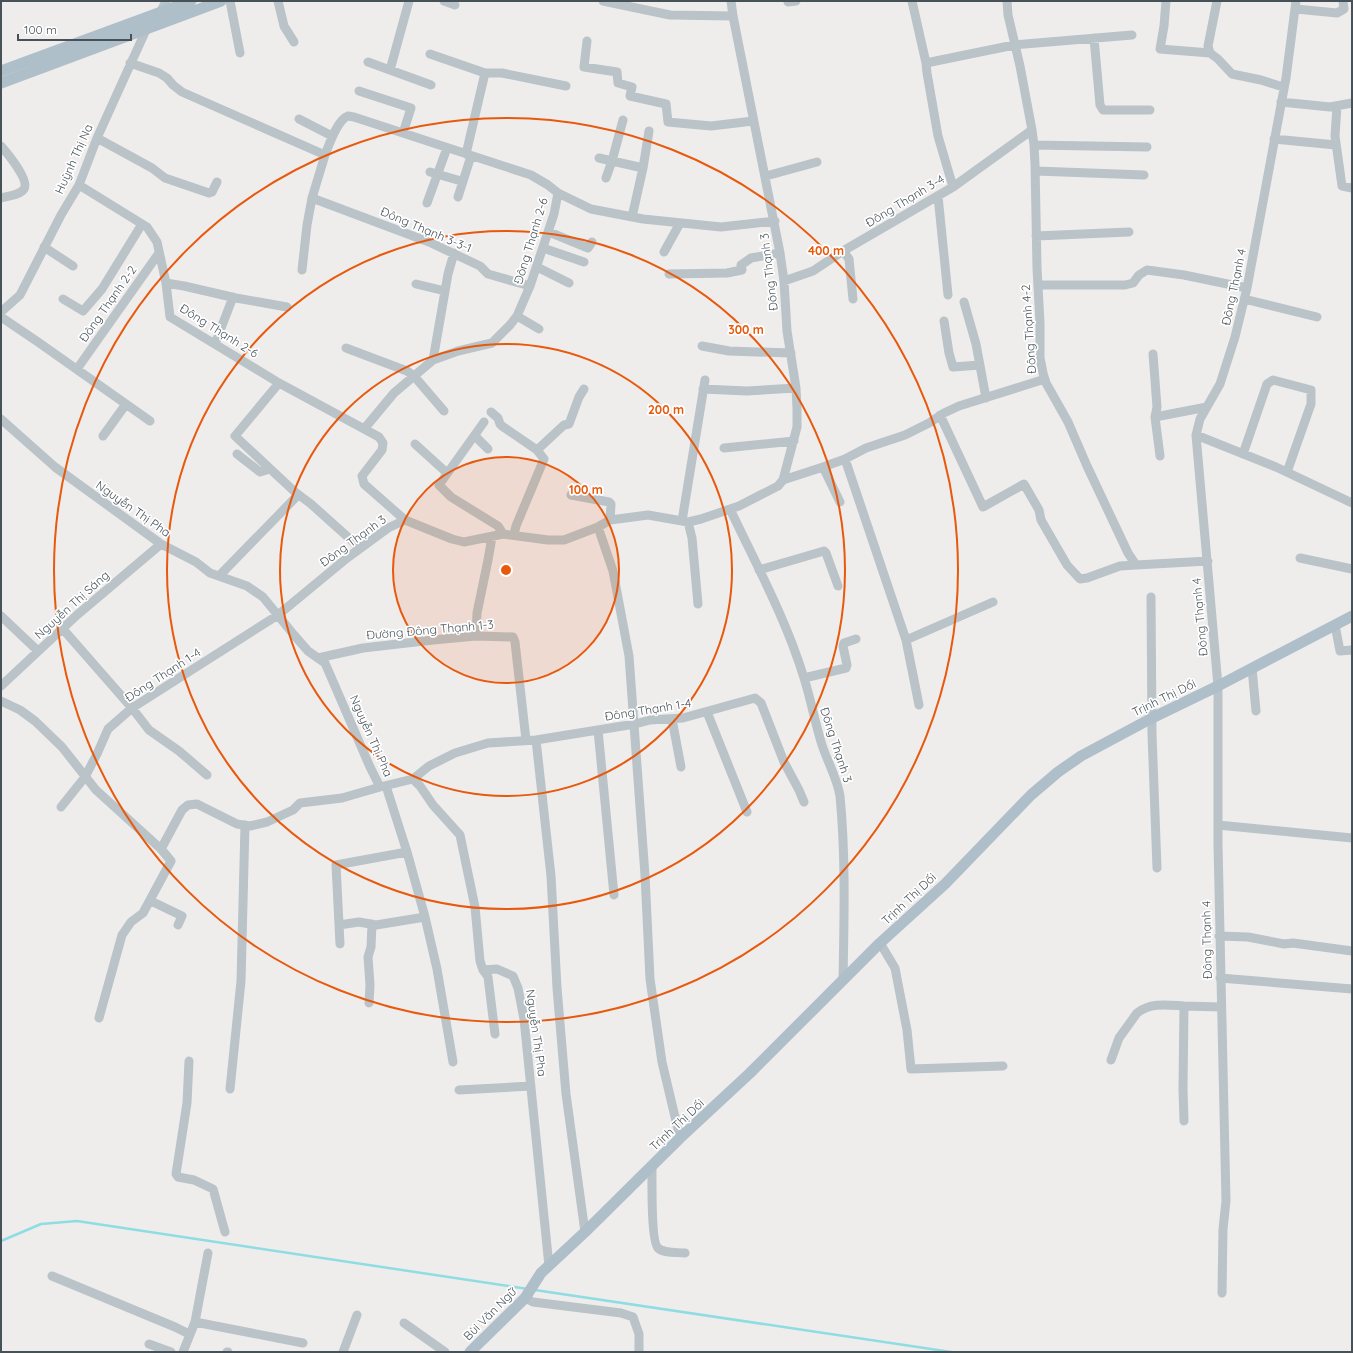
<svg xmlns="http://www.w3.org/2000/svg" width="1353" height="1353" font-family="Quicksand,sans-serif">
	<rect width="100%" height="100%" fill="#efecec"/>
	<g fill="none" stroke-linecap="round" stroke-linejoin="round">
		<path stroke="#8edde3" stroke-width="2.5" d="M1 1241 41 1224 77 1221 528 1289
			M535 1290 951 1352"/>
		<path stroke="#b9c3c8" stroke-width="9" d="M230 1 240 53
			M278 1 284 26 294 42
			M444 1 455 5
			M603 1 670 15 733 16
			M912 1 926 63 927 73 938 136 953 187
			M1007 1 1008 15 1020 66 1032 130 1034 145 1035 164 1037 268 1040 323V358L1043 373 1046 383 1068 422 1087 466 1128 553 1136 565 1208 561
			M1166 1 1164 26 1160 49 1210 53
			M1217 1 1208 46 1210 53 1218 59 1232 74 1261 80 1283 87
			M788 2 796 1
			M1296 9 1337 13 1344 9 1343 1
			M160 13 166 1
			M1094 38 1100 105 1103 110H1150
			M587 41 584 67 617 72 618 83 632 87 630 96 666 104 668 122 711 126 753 121
			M430 54 485 73
			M368 62 431 85
			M130 63 159 73 167 78 173 85 182 92 325 155 312 198 307 225 302 270
			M926 63 1014 45 1132 35
			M390 70 409 1
			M359 91 411 108 403 133
			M1281 102 1330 107 1352 103
			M1337 106 1335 136 1342 186 1352 188
			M299 119 332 136
			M97 138 152 168 165 178 209 193 212 192 217 182
			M1274 139 1336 145
			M1034 145 1147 147
			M1 146C7 153 30 180 24 189 20 195 8 196 1 198
			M466 154 485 73H502L566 86
			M325 155C329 145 337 120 348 116L354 117 531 175 548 185 558 193 554 214 530 286 517 316 510 325 492 343 458 351 433 360 394 393 364 429
			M599 158 643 168
			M1036 171 1144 175
			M430 172 461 181
			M766 176 817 162
			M606 178 612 161 623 120
			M79 185 147 227 157 242 166 283 170 317 279 383 379 437 383 443 382 450 362 476 364 484 405 520
			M558 193 591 209 643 219 721 227 775 221
			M938 196 948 295
			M458 197 471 156
			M312 198 429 242 480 266 488 274 530 286
			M427 203 447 148
			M632 217 643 168 649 131
			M549 232 588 248 592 242
			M1036 236 1129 232
			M44 247 73 266
			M543 248 584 262
			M843 251 849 259 853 299
			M664 252 680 223
			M537 267 569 283
			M669 274 727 273 742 270 741 265 751 258 780 253
			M784 281 813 271 843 251 953 187 1032 130
			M166 283 184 286 236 298 287 307
			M416 284 445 291
			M1038 285H1125L1133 283 1139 275 1147 270 1184 275 1247 288
			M63 299 83 311 102 289 142 224
			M1244 299 1317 317
			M964 302 976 344 986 398
			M1 312 20 295 61 215 79 185 97 138 146 30
			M517 316 539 329
			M1 317 38 342 150 421
			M944 321 949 353 953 367 980 365
			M215 344 233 297
			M702 346 729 351 791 353
			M346 348 407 371 414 376 444 411
			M1153 354 1157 407 1155 417 1160 456
			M433 360 448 274 454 253
			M77 369 159 253
			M279 383 235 436 295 492 311 504 360 548
			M703 389 747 391 796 388
			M491 412 498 418 500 424 502 426 537 450 544 459 516 526 514 535
			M940 415 983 507 1024 484 1039 510 1041 520 1067 565 1080 579 1087 578 1120 566 1136 565
			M1155 417 1207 407
			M1 419 55 467 161 544 196 562 210 573 247 586 263 597 294 635 308 651 325 663 370 767 380 787 413 779 420 786 433 805 460 835 475 907 480 961 483 970 497 969 513 976 518 988 524 1019 549 1266
			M484 422 439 485 451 497 498 526 503 534
			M1196 435 1276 467 1352 503
			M103 436 126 404
			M475 436 488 449
			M415 444 447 473
			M724 448 794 441
			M537 450 564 425 569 424 579 397 584 389
			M237 454 260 472 270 469
			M1243 454 1267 384 1273 380 1311 390V404L1287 472
			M845 459 906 640 919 705
			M823 467 840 502
			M783 480 823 467 845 459 866 448 905 435 929 423 944 413 959 406 1045 379
			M571 495 609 502 611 504 610 520
			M730 509C756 564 786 619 804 678 811 700 815 723 822 745 828 763 837 778 840 796 846 858 844 920 843 981
			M682 521 705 380
			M688 522 692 538 698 604
			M598 527 613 571 629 656 645 875 650 979 662 1062 680 1138
			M1300 558 1352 569
			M759 570 824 551 826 553 838 586
			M219 576 298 495
			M1151 597 1152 734 1157 868
			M1 616 38 651
			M1335 625 1340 651 1352 650
			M62 628 132 708 149 730 179 751 207 775
			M476 636 477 613 488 560 492 537
			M906 640 993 602
			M318 658 363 648 433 640 476 636 513 637 515 642 526 740
			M1252 668 1256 711
			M804 678 846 668 847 665 843 646 844 643 856 639
			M1 686 77 615 161 544
			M1 701 20 710 35 721 62 747 96 790 161 849 182 810 188 805 197 804 237 824 250 826 267 822 293 810 300 803 342 798 380 787
			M707 712 747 812
			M672 719 681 767
			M598 730 614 895
			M536 740 551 876 557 988 566 1094 585 1232
			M413 779 429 766 455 753 488 743 536 740 635 724 650 720 683 718 755 698 761 703 784 762 799 790 804 802
			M386 786 407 852 425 917 437 969 453 1062
			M61 807 85 777 97 754 108 729 132 708 278 615 347 558 388 528 405 520 452 539 464 542 503 534 548 540H564L598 527 610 520 648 515 688 522 701 519 739 506 778 486 783 480 797 427V408L796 388 787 331 784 281 780 253 733 16 731 1
			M1218 825 1352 838
			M151 901 182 916 178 925
			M339 925 359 922 376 925 425 917
			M1219 936 1248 937 1284 944 1293 943 1352 951
			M880 943 895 968 907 1030 911 1069 1003 1066
			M340 944 336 865 407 852
			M483 970 488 977 495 1034
			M1220 978 1352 989
			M369 1003 370 985 368 957 371 947 372 924
			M99 1018 122 935 131 922 143 913 171 861 161 849
			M1111 1060 1119 1038 1137 1013C1151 1002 1168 1005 1184 1006
			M189 1061 187 1103 176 1174 178 1177 194 1180 213 1189 225 1232
			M230 1089 241 981 245 825
			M459 1090 531 1086
			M1184 1121 1183 1089 1184 1006 1221 1007
			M652 1167C652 1179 651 1242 658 1248 664 1254 678 1252 685 1253
			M52 1276 175 1327 189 1334
			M1222 1293 1223 1229 1226 1201 1218 844V686L1196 435 1200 419 1220 384 1235 337 1247 288 1286 78 1296 1
			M525 1298 533 1302 621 1313 633 1317 639 1334V1352
			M195 1322 303 1343
			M404 1323 445 1352
			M149 1344 171 1352
			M183 1352 195 1322 208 1253
			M227 1352H228
			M343 1352 357 1315"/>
		<path stroke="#aebfc9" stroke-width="11" d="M1 71 191 1
			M1 83 221 1
			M470 1352 525 1298 541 1273 585 1232 680 1138 750 1073 880 943 945 884 1031 795 1058 772 1081 756 1152 718 1218 686 1352 616"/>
	</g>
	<circle cx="506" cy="570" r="113" fill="#e8590c" fill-opacity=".12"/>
	<g fill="none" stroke="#e8590c" stroke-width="2">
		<circle cx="506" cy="570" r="113"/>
		<circle cx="506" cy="570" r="226"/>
		<circle cx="506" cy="570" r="339"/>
		<circle cx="506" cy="570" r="452"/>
	</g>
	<g text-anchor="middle" stroke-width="3.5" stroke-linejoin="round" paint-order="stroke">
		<g font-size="12" fill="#465258" stroke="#fff">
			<text transform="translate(74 159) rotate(-66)" y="4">Huỳnh Thị Na</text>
			<text transform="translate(905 201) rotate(-31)" y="4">Đông Thạnh 3-4</text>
			<text transform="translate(426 230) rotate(23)" y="4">Đông Thạnh 3-3-1</text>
			<text transform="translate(531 241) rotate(-73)" y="4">Đông Thạnh 2-6</text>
			<text transform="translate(769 272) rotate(-97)" y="4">Đông Thạnh 3</text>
			<text transform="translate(1234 287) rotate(-78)" y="4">Đông Thạnh 4</text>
			<text transform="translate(108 304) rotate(-55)" y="4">Đông Thạnh 2-2</text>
			<text transform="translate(1029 329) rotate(-94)" y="4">Đông Thạnh 4-2</text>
			<text transform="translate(219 331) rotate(32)" y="4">Đông Thạnh 2-6</text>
			<text transform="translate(133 509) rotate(35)" y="4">Nguyễn Thị Pha</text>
			<text transform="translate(353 541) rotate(-36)" y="4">Đông Thạnh 3</text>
			<text transform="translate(72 605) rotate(-42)" y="4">Nguyễn Thị Sáng</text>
			<text transform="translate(1200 617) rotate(-95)" y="4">Đông Thạnh 4</text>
			<text transform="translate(430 630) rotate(-5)" y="4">Đường Đông Thạnh 1-3</text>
			<text transform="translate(163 675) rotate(-33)" y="4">Đông Thạnh 1-4</text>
			<text transform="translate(1164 698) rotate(-26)" y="4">Trịnh Thị Dối</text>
			<text transform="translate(648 710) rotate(-9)" y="4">Đông Thạnh 1-4</text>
			<text transform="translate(371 736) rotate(66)" y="4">Nguyễn Thị Pha</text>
			<text transform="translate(836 745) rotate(72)" y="4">Đông Thạnh 3</text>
			<text transform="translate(909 899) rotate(-43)" y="4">Trịnh Thị Dối</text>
			<text transform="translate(1207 940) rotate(-91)" y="4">Đông Thạnh 4</text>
			<text transform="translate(536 1033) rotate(82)" y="4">Nguyễn Thị Pha</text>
			<text transform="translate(677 1125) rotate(-43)" y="4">Trịnh Thị Dối</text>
			<text transform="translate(490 1314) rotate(-45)" y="4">Bùi Văn Ngữ</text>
		</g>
	</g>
	<circle cx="506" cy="570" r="6" fill="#e8590c" stroke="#fff" stroke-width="2"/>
	<g font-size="12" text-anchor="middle" font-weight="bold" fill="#e8590c" stroke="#fff" stroke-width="3.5" stroke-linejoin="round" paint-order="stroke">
		<text x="826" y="255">400 m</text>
		<text x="746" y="334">300 m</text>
		<text x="666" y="414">200 m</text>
		<text x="586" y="494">100 m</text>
	</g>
	<rect width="1353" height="1353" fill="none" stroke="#465258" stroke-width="4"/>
	<path d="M18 34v6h113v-6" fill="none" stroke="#465258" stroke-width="2"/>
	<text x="24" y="34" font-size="12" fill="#465258" stroke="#ffffff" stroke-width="3" paint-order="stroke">100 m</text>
</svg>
